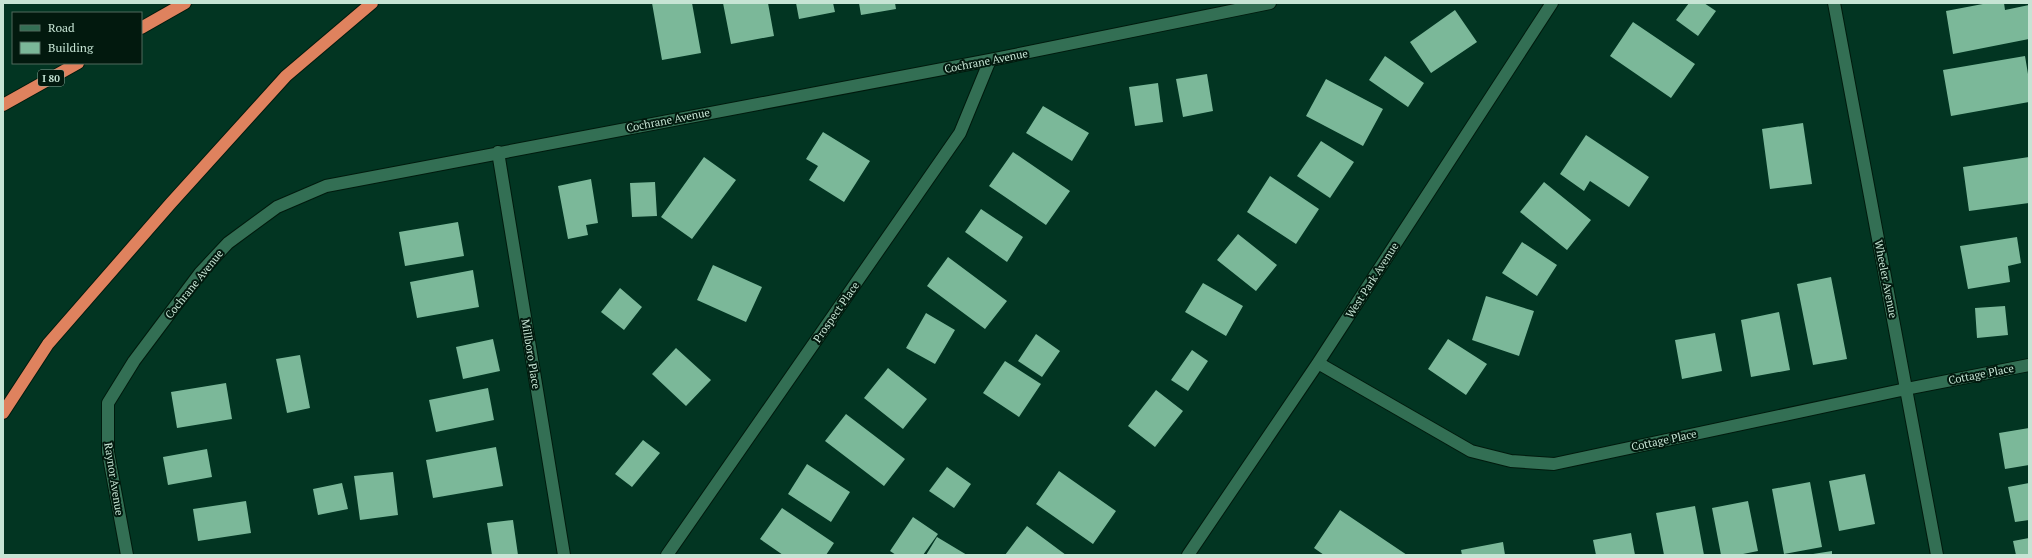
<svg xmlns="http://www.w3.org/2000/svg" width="2032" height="558" font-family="'PT Serif',serif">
	<rect width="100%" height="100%" fill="#023522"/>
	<path fill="#7bb899" d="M652 3H692L701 53 662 60Z
		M723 3H768L774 36 731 44Z
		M796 3H833L835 12 799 19Z
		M859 3H895L896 9 861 15Z
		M1689 3H1704L1716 11 1698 36 1676 20Z
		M1988 3H2004L2005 10 2029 5V39L1953 54 1946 11Z
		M1455 10 1477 42 1431 73 1410 42Z
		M1633 22 1695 64 1671 98 1610 56Z
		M1385 56 1424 83 1408 107 1369 80Z
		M2025 56 2029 80V102L1951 116 1943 70Z
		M1207 74 1213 111 1183 117 1176 79Z
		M1326 79 1383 109 1363 146 1306 116Z
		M1158 83 1163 122 1135 126 1129 87Z
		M1043 106 1089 133 1072 161 1026 133Z
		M1803 123 1812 184 1770 189 1762 129Z
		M823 132 870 161 844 202 809 180 818 166 806 159Z
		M1586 135 1649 177 1629 207 1590 181 1584 191 1560 174Z
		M1321 141 1354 162 1330 198 1297 176Z
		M1013 152 1070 191 1046 225 989 186Z
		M704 157 736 180 692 239 661 217Z
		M2029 157V203L1969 211 1963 167Z
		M1270 176 1319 209 1296 244 1247 212Z
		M591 179 598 223 586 225 588 235 568 239 558 186Z
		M655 182 657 216 632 217 630 183Z
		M1544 182 1591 220 1567 250 1520 212Z
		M981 209 1023 237 1007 262 965 232Z
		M458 222 464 256 405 266 399 232Z
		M1238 234 1277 265 1256 291 1217 260Z
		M2017 237 2021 263 2008 266 2010 282 1968 289 1960 246Z
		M1522 242 1557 265 1537 296 1502 273Z
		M948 257 1007 301 985 329 927 286Z
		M713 265 762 287 746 322 697 300Z
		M473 270 479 307 417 318 410 282Z
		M1831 277 1847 359 1813 365 1797 284Z
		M1203 283 1243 306 1226 336 1185 312Z
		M620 288 642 307 624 330 601 312Z
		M1486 296 1534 311 1519 356 1472 340Z
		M2005 306 2008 335 1977 338 1975 308Z
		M1779 312 1790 370 1751 377 1741 320Z
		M926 313 955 330 935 364 906 348Z
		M1715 333 1722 371 1682 379 1675 340Z
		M1036 334 1060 351 1042 377 1018 361Z
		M493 339 500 371 463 379 456 347Z
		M1448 339 1487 364 1466 395 1428 369Z
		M676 348 711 380 686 406 652 374Z
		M1192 350 1208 361 1188 391 1171 380Z
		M300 355 310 408 287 413 276 359Z
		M1005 361 1041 384 1019 417 983 393Z
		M888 368 927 399 903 429 864 398Z
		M226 383 232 419 177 428 171 392Z
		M488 388 494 420 436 432 429 400Z
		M1156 390 1183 411 1155 447 1128 426Z
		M846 414 905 459 884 486 825 441Z
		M2029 428V465L2005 469 1999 433Z
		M643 440 660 453 632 487 615 474Z
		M496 447 503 486 433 498 426 460Z
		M207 449 212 477 168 485 163 457Z
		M807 464 850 492 831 522 788 494Z
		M947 467 971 484 954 508 929 491Z
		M1059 471 1116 511 1093 544 1036 504Z
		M393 472 398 515 360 520 354 476Z
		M1865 474 1875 524 1839 531 1829 481Z
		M1810 482 1822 547 1784 554 1772 489Z
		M342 483 348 509 318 515 313 489Z
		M2029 483V520L2015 522 2008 487Z
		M246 501 251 533 198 541 193 509Z
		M1748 501 1758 551 1738 555H1721L1712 508Z
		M1695 506 1704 555H1664L1656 513Z
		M782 508 834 543 826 555H783L760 539Z
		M1340 510 1407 555H1324L1314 548Z
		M913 517 938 534 923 555H896L890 551Z
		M513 520 518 555H492L487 523Z
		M1027 526 1066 555H1005Z
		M1631 533 1635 555H1596L1593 540Z
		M937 537 967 555H926Z
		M2029 538V555H2016L2013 541Z
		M1503 542 1505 555H1462L1461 550Z
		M1832 551V555H1813V554Z"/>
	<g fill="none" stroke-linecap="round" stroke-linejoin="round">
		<g stroke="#001a0d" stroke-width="14">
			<path id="minor" d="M1834 3 1937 555
				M498 152 564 555
				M1318 363 1471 451 1511 461 1554 464 1906 389 2029 365
				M127 555 108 452V403L134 361 200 273 228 243 277 207 326 186 990 60 1270 3
				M667 555 960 133 990 60
				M1188 555 1318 363 1552 3"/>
		</g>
		<g stroke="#001a0d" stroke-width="14">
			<path id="highway" d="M141 28 185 3
				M3 105 78 63
				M3 413 48 344 171 203 286 76 372 3"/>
		</g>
		<use href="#minor" stroke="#336f54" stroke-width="12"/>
		<use href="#highway" stroke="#df825e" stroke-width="12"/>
	</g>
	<g text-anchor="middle" stroke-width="4" stroke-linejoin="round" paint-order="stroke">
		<rect fill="#02190e" stroke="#8ba799" stroke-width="1" x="38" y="70" width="26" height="16" rx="3"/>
		<g font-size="10" font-weight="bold" fill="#c6e4d4">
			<text x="51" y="82">I 80</text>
		</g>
		<g font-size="11" fill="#c6e4d4" stroke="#02190e">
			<text transform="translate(986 61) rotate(-11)" y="4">Cochrane Avenue</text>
			<text transform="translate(668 120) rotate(-11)" y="4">Cochrane Avenue</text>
			<text transform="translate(1886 279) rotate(79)" y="4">Wheeler Avenue</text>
			<text transform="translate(1372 280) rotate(-57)" y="4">West Park Avenue</text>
			<text transform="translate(194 284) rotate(-51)" y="4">Cochrane Avenue</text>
			<text transform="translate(836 312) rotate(-55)" y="4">Prospect Place</text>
			<text transform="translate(531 354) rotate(81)" y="4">Millboro Place</text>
			<text transform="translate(1981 374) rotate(-11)" y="4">Cottage Place</text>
			<text transform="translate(1664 440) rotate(-12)" y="4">Cottage Place</text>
			<text transform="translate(114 479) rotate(81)" y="4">Raynor Avenue</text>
		</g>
	</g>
	<rect width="2032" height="558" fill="none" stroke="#c6e4d4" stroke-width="8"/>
	<rect x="12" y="12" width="130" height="52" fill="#02190e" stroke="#506a5d"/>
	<rect x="20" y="25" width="20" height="6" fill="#336f54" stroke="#506a5d"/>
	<text x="48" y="32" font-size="12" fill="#c6e4d4">Road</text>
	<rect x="20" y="42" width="20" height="12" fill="#7bb899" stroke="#506a5d"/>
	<text x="48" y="52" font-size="12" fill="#c6e4d4">Building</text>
</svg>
